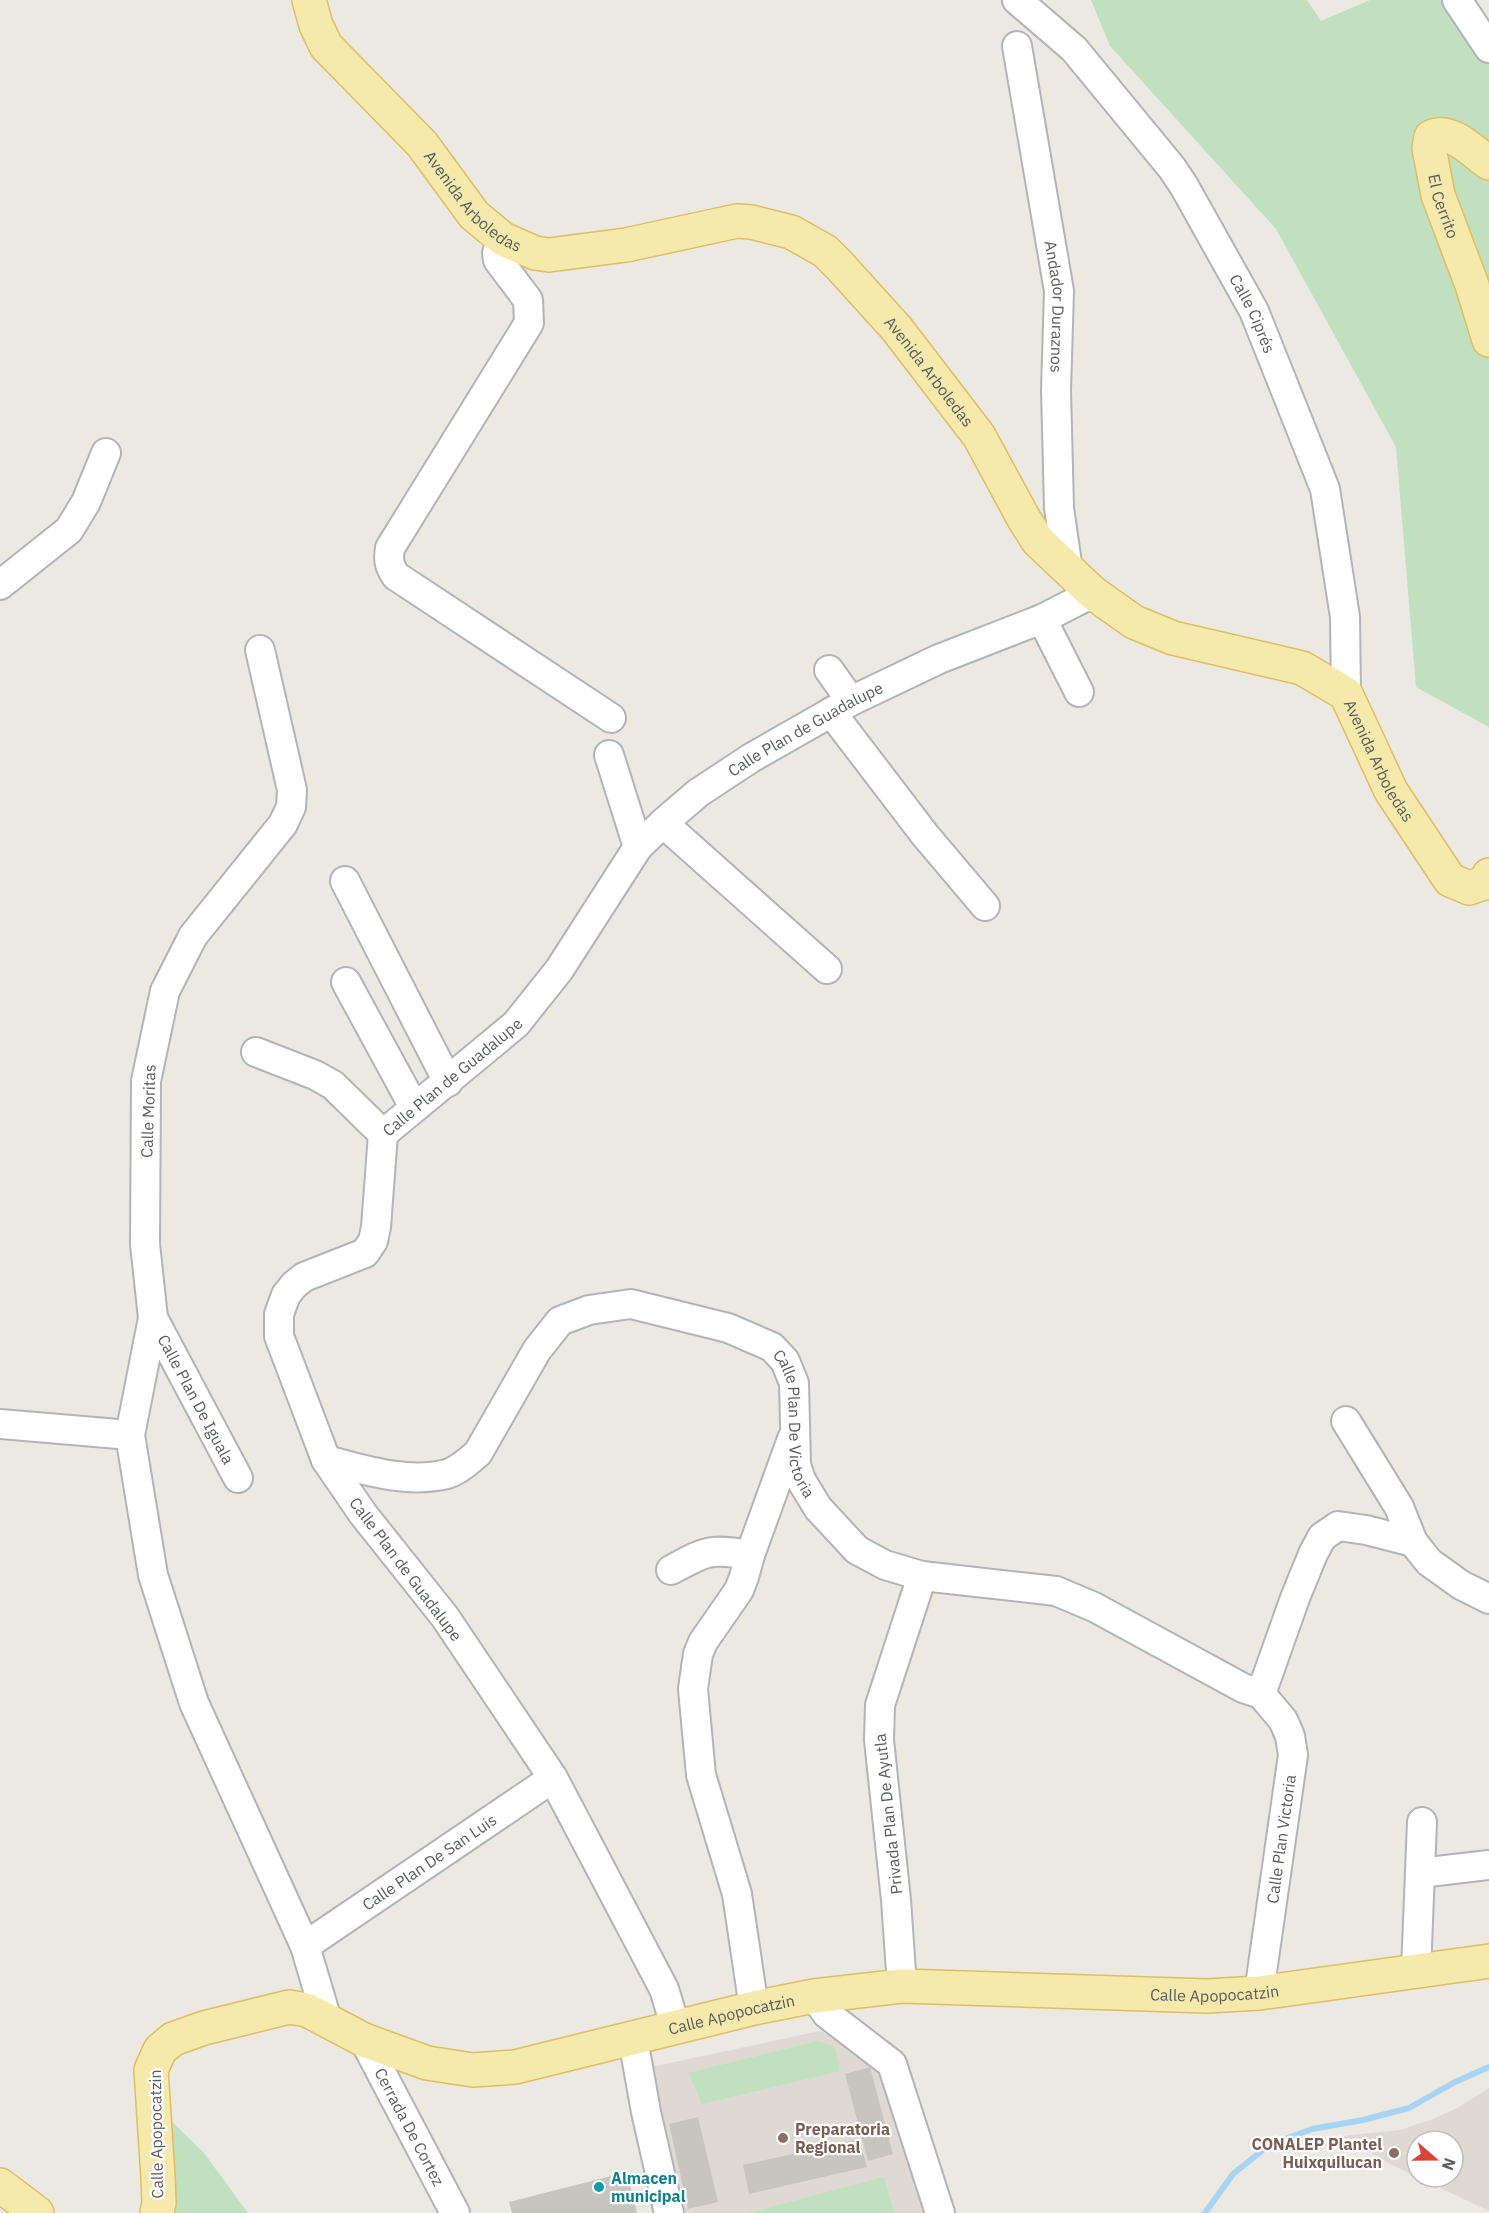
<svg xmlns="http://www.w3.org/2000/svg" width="1489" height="2213" font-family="'IBM Plex Sans',sans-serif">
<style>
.education{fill:#dedad3;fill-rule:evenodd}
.green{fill:#c0e0c0}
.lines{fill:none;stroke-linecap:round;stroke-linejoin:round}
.stream{stroke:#a7d4f5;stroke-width:6}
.building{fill:#c8c5c0}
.minor-casing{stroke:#b2b4b7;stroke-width:32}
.major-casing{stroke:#e1bc64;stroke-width:36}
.minor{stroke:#fff;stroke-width:28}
.major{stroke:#f6e9ac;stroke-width:33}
.education-dot{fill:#8d6e63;stroke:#fff;stroke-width:2}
.culture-dot{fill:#0f9aa8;stroke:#fff;stroke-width:2}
.labels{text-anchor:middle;stroke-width:4.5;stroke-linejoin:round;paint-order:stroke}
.street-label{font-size:16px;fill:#5a5d60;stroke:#fff}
.education-label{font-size:16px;font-weight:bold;fill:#785e54;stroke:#fff;text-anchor:start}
.culture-label{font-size:16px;font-weight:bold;fill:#0d838f;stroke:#fff;text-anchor:start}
</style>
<rect width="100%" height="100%" fill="#ebe9e1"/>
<!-- education -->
<g class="education">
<path d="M820,2031L859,2048L882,2067L926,2213H676L651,2067Z"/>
<path d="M1489,2088V2211L1392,2165L1342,2136L1400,2130L1433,2119L1459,2107ZM1417,2141H1453V2177H1417Z"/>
</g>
<!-- green -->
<g class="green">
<path d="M1091,0H1307L1321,21L1370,0H1450L1489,64V727L1416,687L1396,447L1276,229L1110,46Z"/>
<path d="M818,2041L835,2047L840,2071L702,2104L688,2073Z"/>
<path d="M167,2117L204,2153L248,2213H173Z"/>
<path d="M884,2177L894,2213H748Z"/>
</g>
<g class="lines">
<!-- stream -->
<path class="stream" d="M1205,2213L1233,2174L1269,2145L1312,2129L1363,2120L1409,2108L1455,2082L1489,2067"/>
</g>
<!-- building -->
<g class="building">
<path d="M870,2067L893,2154L868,2161L845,2074Z"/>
<path d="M698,2117L718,2202L688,2209L669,2124Z"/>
<path d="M859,2139L867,2167L749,2194L743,2165Z"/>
<path d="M627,2172L637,2213H512L509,2202Z"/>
</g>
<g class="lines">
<!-- minor casing -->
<g class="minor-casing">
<g id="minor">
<path id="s1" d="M1017,0L1074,49L1172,168L1184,186L1254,311L1325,489L1345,617L1346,694"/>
<path d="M1457,0L1489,48"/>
<path id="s2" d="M1017,46L1059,291L1056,390L1059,508L1068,570"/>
<path d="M503,239L497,253L498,260L528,300L529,323L390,548C388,560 389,566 396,576L611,718"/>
<path d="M0,585L69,530L86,502L106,453"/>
<path d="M1042,619L1079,692"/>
<path d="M260,650L292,790L291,807L283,824L193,936L165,991L146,1081L145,1244L153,1318L130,1435L153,1575L194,1703L305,1946L327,2020"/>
<path d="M829,670L851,701"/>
<path d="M831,712L925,835L985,906"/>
<path d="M609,755L638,847"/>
<path d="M663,823L827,969"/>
<path d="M345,881L448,1082"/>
<path d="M346,982L414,1107"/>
<path d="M256,1052L315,1075L333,1085L383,1134"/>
<path id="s3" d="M153,1318L238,1478"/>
<path d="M1346,1421L1399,1507L1413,1542L1429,1562L1461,1585L1489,1599"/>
<path d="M0,1424L130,1435"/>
<path id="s4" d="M326,1460C365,1470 407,1484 447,1474C459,1470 469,1461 478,1453L537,1350L560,1321L589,1310L631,1304L728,1328L772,1347L785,1361L794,1383L796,1465L801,1480L818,1508L857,1550L885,1565L922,1576L1056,1591L1094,1607L1243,1688L1261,1694L1283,1720L1290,1736L1293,1755L1259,1993"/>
<path d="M671,1570C706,1551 709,1548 750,1555"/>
<path d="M1261,1694L1295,1598L1313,1554L1322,1537L1338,1526L1366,1530L1413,1542"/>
<path d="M1420,1873L1489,1865"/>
<path id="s5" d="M305,1946L553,1778"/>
<path d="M1416,1971L1422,1822"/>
<path d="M902,1986L896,1900L879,1740L880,1705L922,1576"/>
<path d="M814,1996L827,2014L892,2064L940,2213"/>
<path d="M754,2008L737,1894L701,1775L693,1689L698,1654L703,1642L739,1590L744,1577L750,1555L792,1439"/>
<path id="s6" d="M676,2028L664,1989L553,1778L445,1617L363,1514L326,1460L279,1336V1314L286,1295L294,1285L304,1277L365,1253L373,1241L376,1227L383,1134L516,1024L559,970L638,847L663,823L698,793L751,758L851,701L939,659L1042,619L1093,593"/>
<path d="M633,2039L646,2112L669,2213"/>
<path id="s7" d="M364,2040L455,2213"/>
</g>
</g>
<!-- major casing -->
<g class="major-casing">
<g id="major">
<path id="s8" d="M309,0L316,25L326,46L422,144L474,215L503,239L535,253L549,255L626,245L737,221L751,222L791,232L825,251L839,265L897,329L979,436L1024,519L1038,541L1093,593L1134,622L1173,638L1302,668L1346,694L1391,791L1450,880L1469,888L1484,883L1489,875"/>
<path id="s9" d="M1489,163C1474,153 1451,127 1431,137L1429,148L1438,195L1472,285L1489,340"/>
<path d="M0,2185L37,2213"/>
<path id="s10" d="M157,2213L159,2203L158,2177L151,2070L160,2050L173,2039L204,2028L289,2007L307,2010L364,2040L427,2063L473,2070L515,2067L754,2008L814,1996L902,1986L1207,1996L1259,1993L1489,1961"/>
</g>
</g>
<!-- minor -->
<use href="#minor" class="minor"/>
<!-- major -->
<use href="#major" class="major"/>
</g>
<!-- markers -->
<g class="education-dot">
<circle cx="783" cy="2138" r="6"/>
<circle cx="1394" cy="2153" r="6"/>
</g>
<circle class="culture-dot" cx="599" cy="2187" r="6"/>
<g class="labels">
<!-- street labels -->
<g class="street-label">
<text dy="6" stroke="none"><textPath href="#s8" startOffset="264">Avenida Arboledas</textPath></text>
<text dy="6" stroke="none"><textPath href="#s9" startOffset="138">El Cerrito</textPath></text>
<text dy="6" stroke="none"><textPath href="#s2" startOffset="264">Andador Duraznos</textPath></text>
<text dy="6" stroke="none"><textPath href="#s1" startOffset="396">Calle Ciprés</textPath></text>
<text dy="6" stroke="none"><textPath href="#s8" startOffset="806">Avenida Arboledas</textPath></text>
<text dy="6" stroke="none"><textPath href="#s6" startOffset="1652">Calle Plan de Guadalupe</textPath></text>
<text dy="6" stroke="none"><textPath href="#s8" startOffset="1434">Avenida Arboledas</textPath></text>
<text dy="6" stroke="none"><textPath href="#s6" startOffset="1148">Calle Plan de Guadalupe</textPath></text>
<text transform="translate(148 1111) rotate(-88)" y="6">Calle Moritas</text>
<text dy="6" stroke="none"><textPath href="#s3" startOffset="92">Calle Plan De Iguala</textPath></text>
<text dy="6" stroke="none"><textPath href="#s4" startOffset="621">Calle Plan De Victoria</textPath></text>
<text transform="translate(406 1569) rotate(53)" y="6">Calle Plan de Guadalupe</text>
<text transform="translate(888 1814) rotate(-96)" y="6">Privada Plan De Ayutla</text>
<text transform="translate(1281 1839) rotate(-82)" y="6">Calle Plan Victoria</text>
<text dy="6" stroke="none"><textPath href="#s5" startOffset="150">Calle Plan De San Luis</textPath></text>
<text dy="6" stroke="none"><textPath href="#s10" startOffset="1250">Calle Apopocatzin</textPath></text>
<text dy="6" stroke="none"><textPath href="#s10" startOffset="764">Calle Apopocatzin</textPath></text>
<text dy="6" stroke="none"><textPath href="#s7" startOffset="98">Cerrada De Cortez</textPath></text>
<text transform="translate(156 2134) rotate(-91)" y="6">Calle Apopocatzin</text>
</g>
<!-- education labels -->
<g class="education-label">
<text x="795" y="2135">Preparatoria<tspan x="795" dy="18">Regional</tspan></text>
<text x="1382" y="2150" text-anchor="end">CONALEP Plantel<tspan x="1382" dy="18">Huixquilucan</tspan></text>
</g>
<!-- culture labels -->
<g class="culture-label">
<text x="611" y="2184">Almacen<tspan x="611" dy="18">municipal</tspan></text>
</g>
</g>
<!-- north arrow -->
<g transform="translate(1435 2159) rotate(110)"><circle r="28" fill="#ffffff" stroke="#bdbebf" stroke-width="1.5"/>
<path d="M0-4.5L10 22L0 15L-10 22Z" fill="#d6463d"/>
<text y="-9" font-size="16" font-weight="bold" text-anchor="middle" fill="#5a5d60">N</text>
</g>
</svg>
